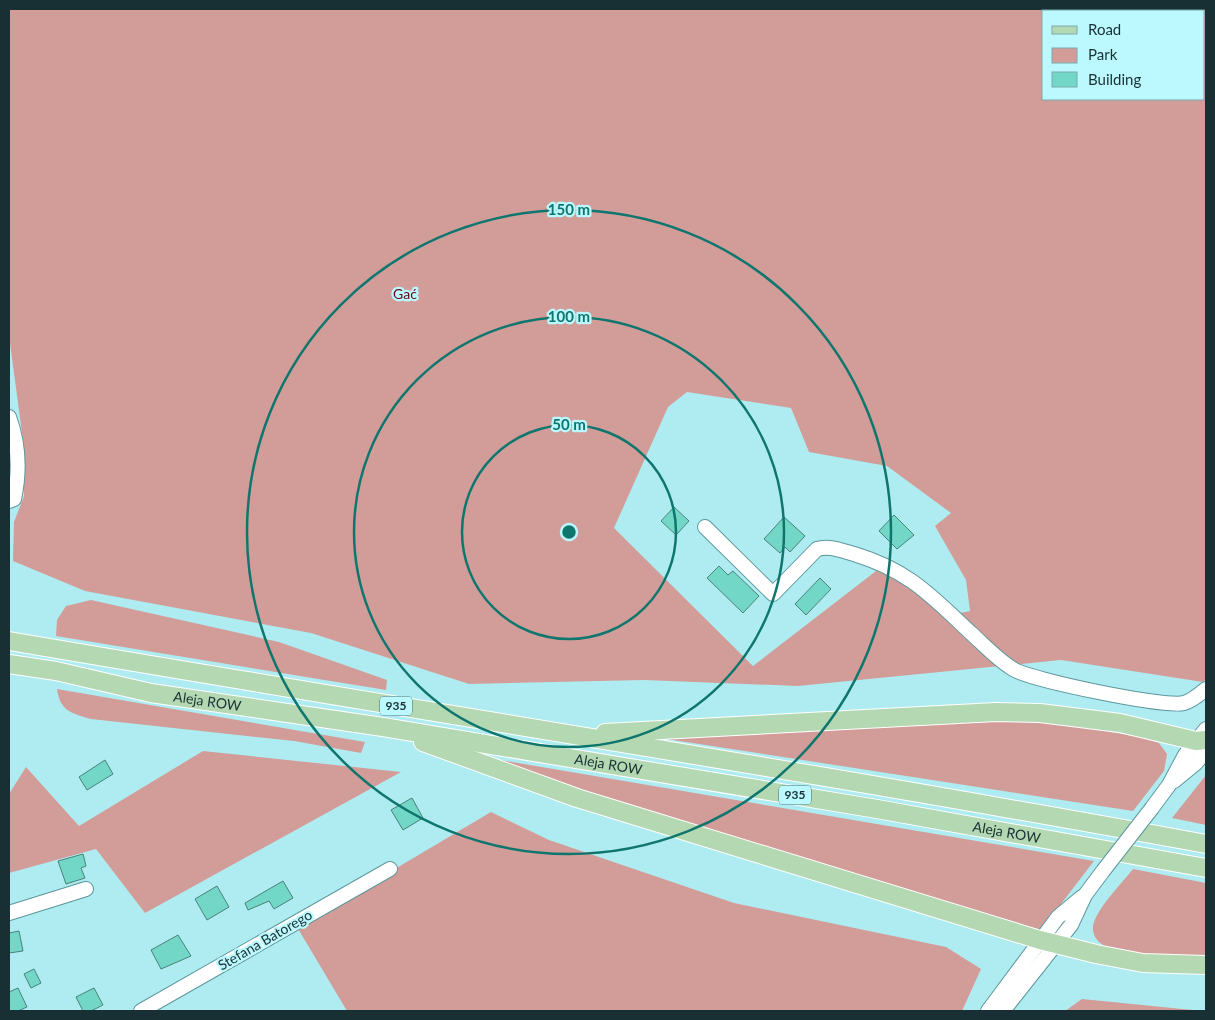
<svg xmlns="http://www.w3.org/2000/svg" width="1215" height="1020" font-family="Lato,sans-serif">
<style>
.green{fill:#d29d99;fill-rule:evenodd}
.building{fill:#73d7c8;stroke:#498279}
.lines{fill:none;stroke-linecap:round;stroke-linejoin:round}
.minor-casing{stroke:#5c979c;stroke-width:16}
.major-casing{stroke:#fff;stroke-width:20}
.minor{stroke:#fff;stroke-width:14}
.major{stroke:#b4d8b2;stroke-width:18}
.minor-bridge-casing{stroke:#5c979c;stroke-width:16;stroke-linecap:butt}
.minor-bridge{stroke:#fff;stroke-width:14}
.ring{fill:none;stroke:#0f766e;stroke-width:2.5}
.labels{text-anchor:middle;stroke-width:4.5;stroke-linejoin:round;paint-order:stroke}
.shield{fill:#bcf9ff;stroke:#496c70;stroke-width:1}
.shield-label{font-size:12px;font-weight:bold;fill:#183033}
.park-label{font-size:14px;fill:#660411;stroke:#bcf9ff}
.street-label{font-size:14px;fill:#183033;stroke:#bcf9ff}
.centre{fill:#0f766e;stroke:#bcf9ff;stroke-width:2.5}
.ring-label{font-size:15px;text-anchor:middle;font-weight:bold;fill:#0f766e;stroke:#bcf9ff;stroke-width:4.5;stroke-linejoin:round;paint-order:stroke}
</style>
<rect width="100%" height="100%" fill="#afecf1"/>
<!-- green -->
<g class="green">
<path d="M9,9H1206V679L1203,682L1061,660L798,686L644,680L469,684L311,633L85,591L13,561L14,522L24,496L23,440L9,336ZM1044,11H1204V99H1044ZM687,392L791,408L809,452L887,466L951,513L935,526L966,580L970,611L960,613L889,561L753,666L614,528L668,407Z"/>
<path d="M91,600L279,642L387,680L386,690L56,636L57,620L66,606Z"/>
<path d="M57,689L365,742L361,753L294,741L91,719C71,713 60,711 57,689Z"/>
<path d="M967,721L1050,722L1141,737L1159,743L1167,754L1164,771L1133,811L660,738Z"/>
<path d="M203,751L401,772L145,913L96,849L9,873V794L26,767L79,826Z"/>
<path d="M471,755L1094,861L1041,930L690,825Z"/>
<path d="M1206,775V825L1172,818L1176,813Z"/>
<path d="M491,812L549,840L734,903L946,947L981,969L962,1011H347L297,927Z"/>
<path d="M1133,869L1206,883V957C1188,957 1117,954 1103,945C1096,941 1092,933 1093,926C1096,909 1122,883 1133,869Z"/>
<path d="M1082,999L1203,1011H1065Z"/>
</g>
<!-- building -->
<g class="building">
<path d="M674,507L689,521L676,535L661,521Z"/>
<path d="M894,515L914,535L897,549L879,531Z"/>
<path d="M784,517L805,536L790,552L785,547L780,553L764,539Z"/>
<path d="M719,566L728,575L733,571L759,596L743,613L707,578Z"/>
<path d="M820,578L831,589L806,615L795,604Z"/>
<path d="M105,760L113,774L87,790L79,777Z"/>
<path d="M412,798L423,818L403,830L391,810Z"/>
<path d="M83,854L86,866L81,868L85,878L66,884L58,861Z"/>
<path d="M283,881L293,898L274,909L269,901L248,910L245,903Z"/>
<path d="M217,886L229,907L207,920L195,899Z"/>
<path d="M19,931L23,951L9,953V933Z"/>
<path d="M178,935L191,956L161,969L151,950Z"/>
<path d="M34,969L41,983L31,988L24,974Z"/>
<path d="M18,988L27,1007L18,1011H9V992Z"/>
<path d="M94,988L103,1005L91,1011H83L76,997Z"/>
</g>
<g class="lines">
<!-- minor casing -->
<g class="minor-casing">
<g id="minor">
<path d="M9,417C19,444 20,471 14,499L9,501"/>
<path d="M705,527L773,594L817,549C830,545 842,551 854,554C910,571 931,596 972,634C985,646 998,660 1013,669C1031,680 1165,708 1184,703C1192,701 1200,694 1206,689"/>
<path d="M1174,781L1196,763L1206,751"/>
<path d="M1152,808L1169,785L1185,755L1206,729"/>
<path d="M9,913L86,889"/>
<path d="M141,1011L390,869"/>
<path d="M988,1011L1058,917L1082,897"/>
<path d="M1003,1011L1071,925L1085,895L1103,871"/>
</g>
</g>
<!-- major casing -->
<g class="major-casing">
<g id="major">
<path d="M9,641C408,709 808,771 1206,844"/>
<path id="s1" d="M9,664L56,671L151,693L383,727L877,809L1206,868"/>
<path d="M605,733L996,712L1040,713L1120,723L1196,741L1206,740"/>
<path d="M423,742L577,798L1040,940L1096,954L1143,963L1206,965"/>
</g>
</g>
<!-- minor -->
<use href="#minor" class="minor"/>
<!-- major -->
<use href="#major" class="major"/>
<!-- minor-bridge casing -->
<g class="minor-bridge-casing">
<path id="minor-bridge" d="M1103,871L1152,808"/>
</g>
<!-- minor-bridge -->
<use href="#minor-bridge" class="minor-bridge"/>
</g>
<!-- distance rings -->
<g class="ring">
<circle cx="569" cy="532" r="107"/>
<circle cx="569" cy="532" r="215"/>
<circle cx="569" cy="532" r="322"/>
</g>
<g class="labels">
<!-- shield labels -->
<g class="shield">
<rect x="380" y="696.5" width="32" height="19" rx="4"/>
<rect x="779" y="785.5" width="32" height="19" rx="4"/>
</g>
<g class="shield-label">
<text x="396" y="710">935</text>
<text x="795" y="799">935</text>
</g>
<!-- park labels -->
<g class="park-label">
<text x="405" y="299">Gać</text>
</g>
<!-- street labels -->
<g class="street-label">
<text dy="5" stroke="none"><textPath href="#s1" startOffset="202">Aleja ROW</textPath></text>
<text dy="5" stroke="none"><textPath href="#s1" startOffset="608">Aleja ROW</textPath></text>
<text dy="5" stroke="none"><textPath href="#s1" startOffset="1012">Aleja ROW</textPath></text>
<text transform="translate(265 940) rotate(-30)" y="5">Stefana Batorego</text>
</g>
</g>
<circle cx="569" cy="532" r="8" class="centre"/>
<g class="ring-label">
<text x="569" y="215">150 m</text>
<text x="569" y="322">100 m</text>
<text x="569" y="430">50 m</text>
</g>
<!-- border -->
<rect width="1215" height="1020" fill="none" stroke="#183033" stroke-width="20"/>
<!-- legend -->
<rect x="1042" y="10" width="162" height="90" fill="#bcf9ff" stroke="#7aa9ad"/>
<rect x="1052" y="26" width="25" height="8" fill="#b4d8b2" stroke="#7aa9ad"/>
<text x="1088" y="35" font-size="15" fill="#183033">Road</text>
<rect x="1052" y="48" width="25" height="15" fill="#d29d99" stroke="#7aa9ad"/>
<text x="1088" y="60" font-size="15" fill="#183033">Park</text>
<rect x="1052" y="72" width="25" height="15" fill="#73d7c8" stroke="#7aa9ad"/>
<text x="1088" y="85" font-size="15" fill="#183033">Building</text>
</svg>
